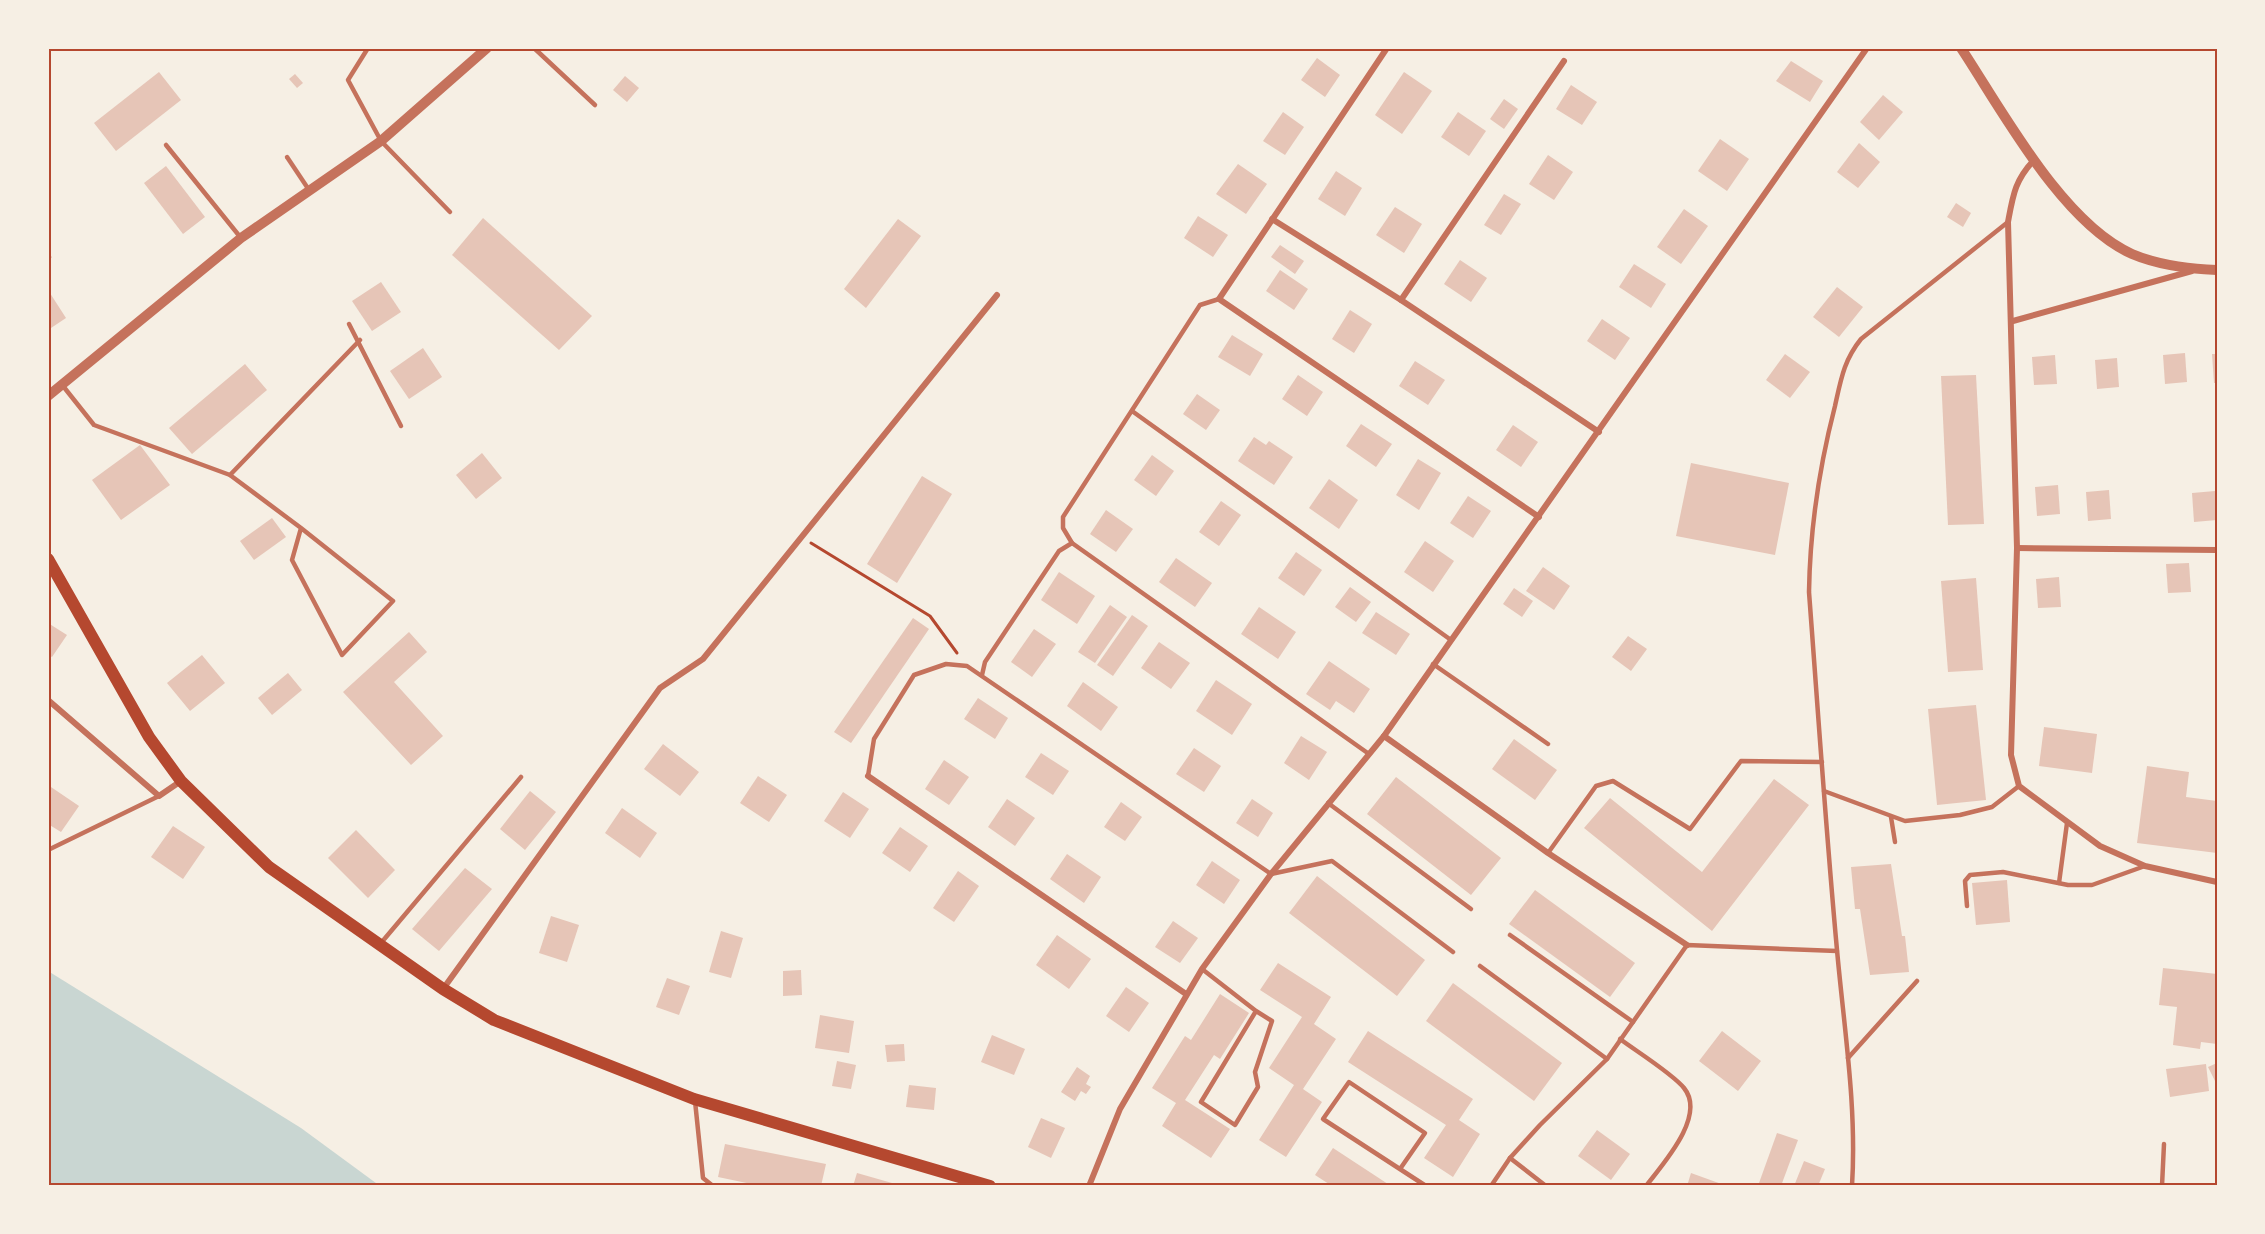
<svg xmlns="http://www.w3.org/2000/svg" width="2265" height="1234" font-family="'Open Sans',sans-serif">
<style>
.water{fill:#c9d6d2}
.building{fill:#e6c5b7}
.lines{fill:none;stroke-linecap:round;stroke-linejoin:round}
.path{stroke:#b5482f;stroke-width:3}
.service{stroke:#c5725c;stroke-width:4.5}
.minor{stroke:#c5725c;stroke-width:6}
.tertiary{stroke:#c5725c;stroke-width:10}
.secondary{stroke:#b5482f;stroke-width:12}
.neatline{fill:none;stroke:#b5482f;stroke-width:2}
</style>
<rect width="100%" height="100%" fill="#f6efe4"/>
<!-- water -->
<path class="water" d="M48,971L301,1128L380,1186H48Z"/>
<!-- building -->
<g class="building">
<path d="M1317,58L1340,75L1325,97L1301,80Z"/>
<path d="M1791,61L1823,81L1810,102L1776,81Z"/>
<path d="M159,72L181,100L116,151L94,123Z"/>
<path d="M1404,72L1432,91L1402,134L1375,115Z"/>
<path d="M295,74L303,83L297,88L289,79Z"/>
<path d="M625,76L639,88L627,102L613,90Z"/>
<path d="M1571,85L1597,102L1582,125L1556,109Z"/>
<path d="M1883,95L1903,112L1879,140L1860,122Z"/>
<path d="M1504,99L1518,109L1504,129L1490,119Z"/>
<path d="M1283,112L1304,127L1285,155L1263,141Z"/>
<path d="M1458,112L1486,131L1469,156L1441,137Z"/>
<path d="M1720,139L1749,159L1727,191L1698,171Z"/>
<path d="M1859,143L1880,162L1858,188L1837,172Z"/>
<path d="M1548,155L1573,172L1554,200L1529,184Z"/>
<path d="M1238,164L1267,184L1246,214L1216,194Z"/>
<path d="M166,166L205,217L183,234L144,183Z"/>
<path d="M1336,171L1362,188L1345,216L1318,199Z"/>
<path d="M1504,194L1521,204L1501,235L1484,225Z"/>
<path d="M1956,203L1971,213L1963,227L1947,217Z"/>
<path d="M1395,207L1422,224L1404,253L1376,235Z"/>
<path d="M1684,209L1708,226L1681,264L1657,247Z"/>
<path d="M1198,216L1228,235L1213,257L1184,238Z"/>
<path d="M483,218L592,316L559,350L452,255Z"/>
<path d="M898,219L921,236L866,308L844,289Z"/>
<path d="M1280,245L1304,261L1295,274L1271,257Z"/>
<path d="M1460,260L1487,278L1471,302L1444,284Z"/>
<path d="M1634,264L1666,284L1651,308L1619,287Z"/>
<path d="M1280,270L1308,289L1294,310L1266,291Z"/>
<path d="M381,282L401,312L372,331L352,301Z"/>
<path d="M1837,287L1863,307L1839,337L1813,317Z"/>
<path d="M48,290L66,318L48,330Z"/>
<path d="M1350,310L1372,324L1354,353L1332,339Z"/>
<path d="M1602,319L1630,338L1615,360L1587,341Z"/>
<path d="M1232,335L1263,354L1250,376L1218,357Z"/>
<path d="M423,348L442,377L409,399L390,371Z"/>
<path d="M2185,353L2187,382L2165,384L2163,355Z"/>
<path d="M1785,354L1810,372L1790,398L1766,380Z"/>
<path d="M2212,354H2217V383H2214Z"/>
<path d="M2055,355L2057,384L2034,385L2032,357Z"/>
<path d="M2117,358L2119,387L2097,389L2095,360Z"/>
<path d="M1415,361L1445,380L1428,405L1399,386Z"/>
<path d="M245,364L267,390L192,454L169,428Z"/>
<path d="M1298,375L1323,392L1307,416L1282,399Z"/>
<path d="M1976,375L1984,524L1948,525L1941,376Z"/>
<path d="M1197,394L1220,410L1206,430L1183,414Z"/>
<path d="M1361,424L1392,444L1376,467L1346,446Z"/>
<path d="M1513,425L1538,442L1521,467L1496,450Z"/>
<path d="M1254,437L1266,445L1269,441L1293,457L1274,485L1238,461Z"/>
<path d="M140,445L170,485L121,520L92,480Z"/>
<path d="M482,453L502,478L476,499L456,475Z"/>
<path d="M1152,455L1174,471L1156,496L1134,480Z"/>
<path d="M1418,459L1441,473L1419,510L1396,495Z"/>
<path d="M1691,463L1789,483L1775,555L1676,536Z"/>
<path d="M922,476L952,494L897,583L867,564Z"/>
<path d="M1329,479L1358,500L1339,529L1309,508Z"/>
<path d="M2058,485L2060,514L2037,516L2035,487Z"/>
<path d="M2109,490L2111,519L2088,521L2086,492Z"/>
<path d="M2215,491L2217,520L2194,522L2192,493Z"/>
<path d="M1468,496L1491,511L1473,538L1450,523Z"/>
<path d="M1221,501L1241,515L1219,546L1199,532Z"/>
<path d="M1106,510L1133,529L1116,552L1090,534Z"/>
<path d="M272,518L286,537L254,560L240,541Z"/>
<path d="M1425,541L1454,561L1433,592L1404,572Z"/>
<path d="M1296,552L1322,570L1304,596L1278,578Z"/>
<path d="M1176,558L1212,583L1195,607L1159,582Z"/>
<path d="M2189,563L2191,592L2168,593L2166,564Z"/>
<path d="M1543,567L1570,586L1554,610L1526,591Z"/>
<path d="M1059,572L1095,596L1077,624L1041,600Z"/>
<path d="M2059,577L2061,607L2038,608L2036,579Z"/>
<path d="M1976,578L1983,670L1948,672L1941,581Z"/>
<path d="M1350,587L1371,602L1356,622L1335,607Z"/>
<path d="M1514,588L1533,601L1522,617L1503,604Z"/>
<path d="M1110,605L1127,617L1095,663L1078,652Z"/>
<path d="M1259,607L1296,632L1278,659L1241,634Z"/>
<path d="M1376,612L1410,634L1396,655L1362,633Z"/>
<path d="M1132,615L1148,626L1113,676L1097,665Z"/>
<path d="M913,618L929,629L851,743L834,732Z"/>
<path d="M48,623L67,635L52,657L48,655Z"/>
<path d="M1034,629L1056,644L1032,677L1011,662Z"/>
<path d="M409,632L427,652L394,682L443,736L411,765L343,692Z"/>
<path d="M1628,636L1647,649L1631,671L1612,657Z"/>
<path d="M1159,642L1190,663L1171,689L1141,668Z"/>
<path d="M202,655L225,683L190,711L167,683Z"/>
<path d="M1329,661L1370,689L1354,713L1336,701L1330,710L1306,694Z"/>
<path d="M288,673L302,690L272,715L258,698Z"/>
<path d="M1216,680L1252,704L1232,735L1196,711Z"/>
<path d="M1083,682L1118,707L1101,731L1067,706Z"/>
<path d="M978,698L1008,718L995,739L964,719Z"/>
<path d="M1976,705L1986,800L1937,805L1928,709Z"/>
<path d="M2044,727L2097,734L2092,773L2039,766Z"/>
<path d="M1301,736L1327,752L1309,780L1284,763Z"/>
<path d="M1514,739L1557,770L1535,800L1492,769Z"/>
<path d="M663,744L699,772L680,796L644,769Z"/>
<path d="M1194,748L1221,766L1204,792L1176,774Z"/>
<path d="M1041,753L1069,771L1053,795L1025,777Z"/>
<path d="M944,760L969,777L949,805L925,789Z"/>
<path d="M2147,766L2189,772L2186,797L2217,801V853L2137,843Z"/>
<path d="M758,776L787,795L769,822L740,803Z"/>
<path d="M1396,777L1501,858L1471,895L1367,814Z"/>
<path d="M1774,779L1809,805L1712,931L1584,828L1610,798L1702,872Z"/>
<path d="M48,785L79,806L61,832L48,824Z"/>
<path d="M530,791L556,812L525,850L500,829Z"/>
<path d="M843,792L869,809L850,838L824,821Z"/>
<path d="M1007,799L1035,818L1015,846L988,827Z"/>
<path d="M1252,799L1273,813L1258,837L1236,823Z"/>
<path d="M1121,802L1142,817L1125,841L1104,827Z"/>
<path d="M622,808L657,833L640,858L605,833Z"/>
<path d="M173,826L205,847L183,879L151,857Z"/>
<path d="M900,827L928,846L910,872L882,853Z"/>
<path d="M356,830L395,870L368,898L328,858Z"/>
<path d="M1067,854L1101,877L1084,903L1050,879Z"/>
<path d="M1212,861L1240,880L1224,904L1196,885Z"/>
<path d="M1891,864L1902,936H1905L1909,972L1870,975L1860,909H1855L1851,867Z"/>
<path d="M465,868L492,889L439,951L412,929Z"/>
<path d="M958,871L979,886L954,922L933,908Z"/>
<path d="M1317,876L1425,960L1397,996L1289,913Z"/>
<path d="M2007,880L2010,922L1976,925L1972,883Z"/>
<path d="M1535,890L1635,963L1610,997L1509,924Z"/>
<path d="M551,916L579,925L567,962L539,953Z"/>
<path d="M1173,921L1198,938L1180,963L1155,947Z"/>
<path d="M721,931L743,938L731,978L709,972Z"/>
<path d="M1057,935L1091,959L1069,989L1036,965Z"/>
<path d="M1278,963L1331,997L1314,1024L1336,1039L1303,1089L1322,1102L1286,1157L1259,1140L1294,1085L1269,1068L1302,1017L1260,990Z"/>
<path d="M2163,968L2217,974V1044L2201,1042L2200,1049L2173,1045L2177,1007L2159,1005Z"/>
<path d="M801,970L802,995L783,996V971Z"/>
<path d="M667,978L690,986L679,1015L656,1007Z"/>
<path d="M1453,983L1562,1063L1534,1101L1426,1021Z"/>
<path d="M1126,987L1149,1003L1129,1032L1106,1016Z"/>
<path d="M1220,994L1249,1013L1220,1059L1214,1055L1185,1100L1230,1129L1211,1158L1162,1126L1176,1103L1152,1088L1185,1036L1191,1040Z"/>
<path d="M820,1015L854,1021L849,1053L815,1048Z"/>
<path d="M1368,1031L1473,1099L1459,1120L1480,1134L1453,1177L1424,1158L1446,1125L1348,1062Z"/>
<path d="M1722,1031L1761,1061L1738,1091L1699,1061Z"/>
<path d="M992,1035L1025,1049L1014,1075L981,1062Z"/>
<path d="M904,1044L905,1061L887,1062L885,1045Z"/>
<path d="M837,1061L856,1065L851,1089L832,1086Z"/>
<path d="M2217,1063V1085L2208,1067Z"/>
<path d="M2206,1064L2209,1091L2170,1097L2166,1069Z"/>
<path d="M1077,1067L1090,1076L1086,1084L1091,1087L1086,1094L1081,1091L1075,1101L1061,1092Z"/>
<path d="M909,1085L936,1088L934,1110L906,1107Z"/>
<path d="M1041,1118L1065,1128L1051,1158L1028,1147Z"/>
<path d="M1597,1130L1630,1154L1611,1180L1578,1156Z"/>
<path d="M1777,1133L1798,1140L1781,1186H1767L1759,1183Z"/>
<path d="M725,1144L826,1164L821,1186H761L718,1177Z"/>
<path d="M1333,1148L1391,1186H1332L1315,1175Z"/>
<path d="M1804,1161L1825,1169L1818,1186H1794Z"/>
<path d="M857,1173L899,1185V1186H853Z"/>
<path d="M1691,1173L1727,1186H1687Z"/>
</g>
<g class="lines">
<!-- path -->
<path class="path" d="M811,543L930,616L957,653"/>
<!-- service -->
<g class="service">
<path d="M368,48L348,80L381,141L450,212"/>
<path d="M534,48L595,105"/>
<path d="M166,145L241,238"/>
<path d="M287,157L309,190"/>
<path d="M48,255L49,257"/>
<path d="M1219,299L1200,305L1063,517V528L1072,543L1369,754"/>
<path d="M349,324L401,426"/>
<path d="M63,386L94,425L230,475L301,528L292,560L342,655L393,601L301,528"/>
<path d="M1132,411L1451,640"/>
<path d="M230,475L360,340"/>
<path d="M1433,664L1548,744"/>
<path d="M982,675L985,662L1059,551L1072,543"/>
<path d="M868,776L874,739L914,675L946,664L967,666L1271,874L1332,861L1453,952"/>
<path d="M1824,791L1905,821L1960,815L1992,807L2019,786"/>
<path d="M1328,803L1471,909"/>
<path d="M1891,817L1895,842"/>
<path d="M48,850L159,796"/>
<path d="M1548,853L1596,786L1613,781L1690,829L1741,761L1822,762"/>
<path d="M2059,883L2067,823"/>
<path d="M1967,906L1965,881L1970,875L2003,872L2068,885H2092L2145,866"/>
<path d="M1510,935L1633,1022"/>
<path d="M381,943L521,777"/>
<path d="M1480,966L1607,1059"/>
<path d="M1202,969L1256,1011L1201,1102L1235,1125L1258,1087L1255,1072L1272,1021L1256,1011"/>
<path d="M1620,1039C1636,1051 1673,1074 1684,1088C1707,1116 1662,1165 1646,1186"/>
<path d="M1848,1058L1917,981"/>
<path d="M695,1101L703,1178L713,1186"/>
<path d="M1510,1158L1546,1186"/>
<path d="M1400,1169L1425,1133L1349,1082L1323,1119L1426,1186"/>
<path d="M1491,1186L1510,1158L1540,1125L1607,1059L1687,945L1837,951"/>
<path d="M1852,1186C1857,1107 1844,1028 1837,950C1826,831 1818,711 1809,592C1810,528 1819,468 1835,406C1841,379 1844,360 1861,339L2008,222"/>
<path d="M2162,1186L2164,1144"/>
</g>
<!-- minor -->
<g class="minor">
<path d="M1387,48L1219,299L1539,517"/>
<path d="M2034,160C2015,180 2013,195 2008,222L2017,548L2011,755L2019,786L2100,846L2145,866L2217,882"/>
<path d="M1272,219L1401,300L1599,432"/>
<path d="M1401,300L1564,61"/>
<path d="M2013,321L2192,271"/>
<path d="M2017,548L2217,550"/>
<path d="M48,700L159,796L181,781"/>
<path d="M1384,736L1548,853L1687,945"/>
<path d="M868,776L1186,994"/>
<path d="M443,989L660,688L703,659L997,295"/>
<path d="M1089,1186L1120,1109L1202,969L1271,874L1384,736L1867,48"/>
</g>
<!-- tertiary -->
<g class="tertiary">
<path d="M1961,48C2002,110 2062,223 2132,254C2158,265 2188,269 2217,270"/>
<path d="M48,396L241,238L381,141L487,48"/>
</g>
<!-- secondary -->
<path class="secondary" d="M48,559L149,737L181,781L269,867L443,989L494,1020L694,1099L990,1186"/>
</g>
<!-- border -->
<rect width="2265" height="1234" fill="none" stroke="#f6efe4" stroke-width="99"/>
<rect x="50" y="50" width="2166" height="1134" class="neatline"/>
</svg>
